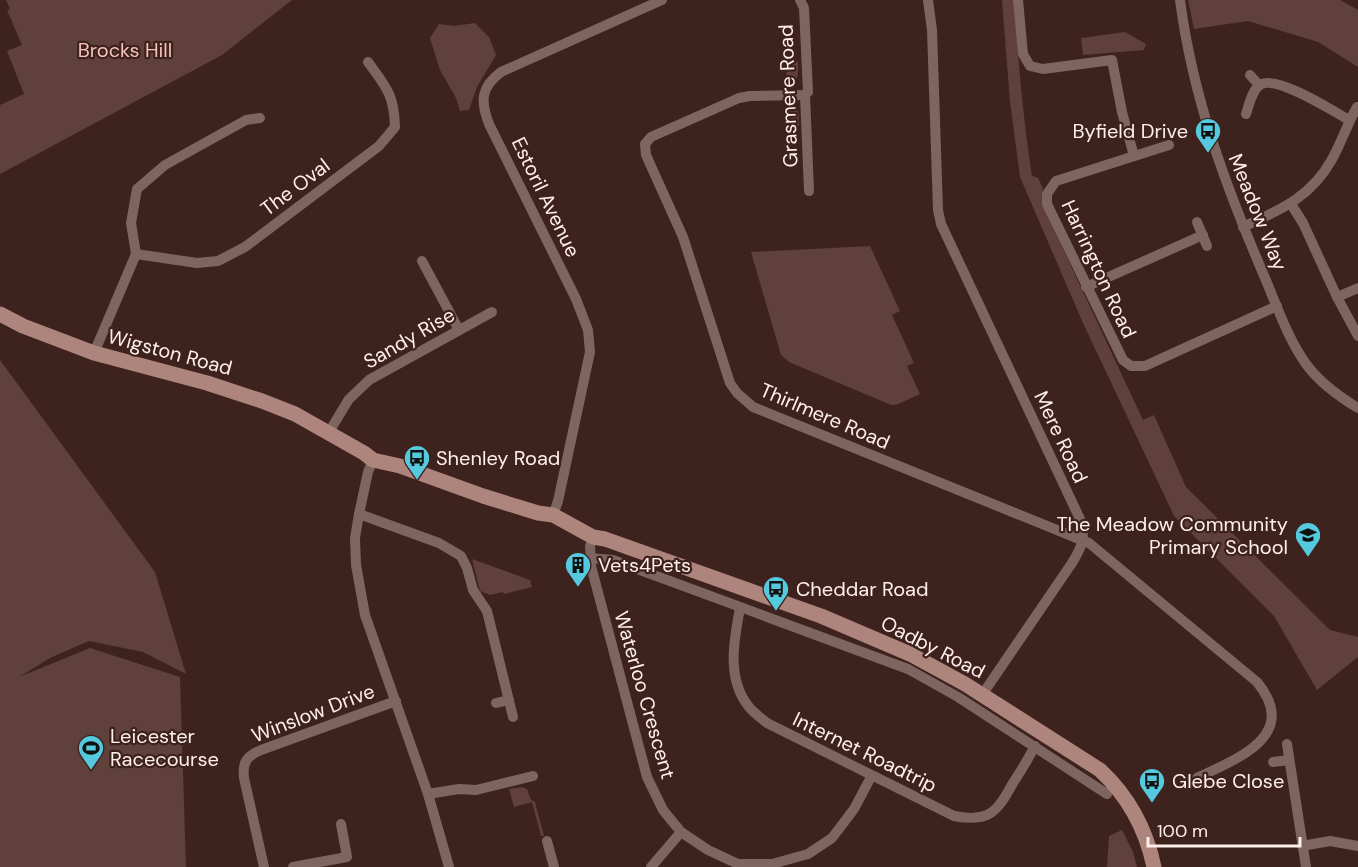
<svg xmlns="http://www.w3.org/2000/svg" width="1358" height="867" font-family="'DM Sans',sans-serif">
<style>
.green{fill:#5f403a}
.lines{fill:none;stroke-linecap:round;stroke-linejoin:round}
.street{stroke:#7e6560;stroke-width:10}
.secondary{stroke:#ad857d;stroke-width:15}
.labels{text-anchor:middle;stroke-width:4.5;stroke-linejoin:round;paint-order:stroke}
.park-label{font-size:20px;fill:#f7c2b8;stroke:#3e221d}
.street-label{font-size:20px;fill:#ffefec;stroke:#3e221d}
.poi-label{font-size:20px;fill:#ffefec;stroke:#3e221d;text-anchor:start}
</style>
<rect width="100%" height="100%" fill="#3e221d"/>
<!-- green -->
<g class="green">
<path d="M6,0H292L222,55L0,174V105L24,94L7,51L22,45L7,10L10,9Z"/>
<path d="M1002,0H1014C1018,59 1023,117 1032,176L1038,178L1043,188L1042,204L1143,420L1154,415L1186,487L1330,630L1358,637V657L1317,690L1274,616L1174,516L1083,323L1020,177L1010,102Z"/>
<path d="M1188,0H1340L1358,10V67L1318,42L1248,21L1194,29Z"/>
<path d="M475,23L489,37L496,55L477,87L469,110L460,111L456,98L440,70L430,38L439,24L454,26Z"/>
<path d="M1125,32L1146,44L1144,50L1083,55L1081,38Z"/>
<path d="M786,62H798C798,71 800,83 787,85Z"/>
<path d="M787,104C800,104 799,117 799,126L788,127Z"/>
<path d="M870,246L900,311L892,315L914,363L907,366L920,394L896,405H891L789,362L781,355L751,252Z"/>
<path d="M0,360L155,572L186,674L143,652L89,641L50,658L19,677L90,648L180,677L186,867H0Z"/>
<path d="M472,559L530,580L532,587L504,594L503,592L490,595L480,591Z"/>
<path d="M522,787L527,789L531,800L535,802L544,836H541L532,802L514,807L509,789Z"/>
<path d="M1122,830L1133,852L1137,867H1107L1109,836Z"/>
</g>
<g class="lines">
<!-- street -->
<g class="street">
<path d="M800,0L804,8L808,92L805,95L809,191"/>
<path d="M928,0L932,30L938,210L941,224L1080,519C1086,537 1082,547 1072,563L982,695"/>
<path d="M1018,0L1023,54L1030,66L1043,69L1112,60L1122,112L1134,156"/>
<path d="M1180,0C1193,99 1226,187 1265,278C1277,306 1288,339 1306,364C1320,383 1338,396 1358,408"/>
<path d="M1250,75L1259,85"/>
<path d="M805,95L750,96L739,98L651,137L645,144L646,155L683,237L730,383L737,393L753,407L1089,543L1257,682C1301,736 1236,759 1197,778"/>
<path d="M1246,114C1249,105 1252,90 1260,85C1276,74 1333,111 1349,120"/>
<path d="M1169,145L1056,181L1047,194V204L1123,360L1131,366H1145L1277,306"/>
<path d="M1291,204L1303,223L1337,297L1358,336"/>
<path d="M1197,222L1207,246"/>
<path d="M1243,227C1279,210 1310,198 1331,161C1341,144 1347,124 1357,107"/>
<path d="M136,254L197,263L218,261L245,247L379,146L395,127C394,94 386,87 368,62"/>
<path d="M422,261L459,330"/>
<path d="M1086,287L1203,235"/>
<path d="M1337,297L1358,288"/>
<path d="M94,353L136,254L131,223L137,189L165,165L246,120L260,118"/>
<path d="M329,432L349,399L369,380L492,312"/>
<path d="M373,460L368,472L359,514L355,538L356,565L365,615L428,794L449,867"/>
<path d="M359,514L439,543L461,556L467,568L473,590L487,611L513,717"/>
<path d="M553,515L558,501L590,352L588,330L576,299L489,124C480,101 481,87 501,72L662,0"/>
<path d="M593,537L590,546L591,566L647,777L663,810L681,832L708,850L738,864H772L808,854L832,838L854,809L871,777"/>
<path d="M590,558L613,560L908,669L958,697L1107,794"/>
<path d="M740,608C734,640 726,679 749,707C754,713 761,718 767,723L954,816C989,823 997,812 1013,783C1021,771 1028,759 1035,746"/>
<path d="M496,703L509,700"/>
<path d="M1287,744L1306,867"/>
<path d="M1273,762L1289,760"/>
<path d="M428,794L459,789L476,790L533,776"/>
<path d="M547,841L554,867"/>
<path d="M1302,846L1330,841L1358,846"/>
<path d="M264,867L244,778C242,762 247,756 261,750L396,701"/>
<path d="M293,867L347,857L341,824"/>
<path d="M651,867L681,832"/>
</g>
<!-- secondary -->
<path class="secondary" d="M0,314L23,326L94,353L207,383L262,401L295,414L364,453L373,460L400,466L483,496L538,513L553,515L593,537L605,539L821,616L910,654L965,684L1100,770C1128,796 1146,829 1154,867"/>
</g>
<!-- icons -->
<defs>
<g id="bus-pin" transform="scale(1.35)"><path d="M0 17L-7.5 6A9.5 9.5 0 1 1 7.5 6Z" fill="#55cadf" stroke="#3e221d"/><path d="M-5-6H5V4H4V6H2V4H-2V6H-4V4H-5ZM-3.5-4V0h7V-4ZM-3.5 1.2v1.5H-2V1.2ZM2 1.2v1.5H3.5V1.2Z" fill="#111"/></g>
<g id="school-pin" transform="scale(1.35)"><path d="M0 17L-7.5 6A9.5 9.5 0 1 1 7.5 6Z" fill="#55cadf" stroke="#3e221d"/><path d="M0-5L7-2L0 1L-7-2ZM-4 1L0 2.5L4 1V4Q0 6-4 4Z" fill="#111"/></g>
<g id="building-pin" transform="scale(1.35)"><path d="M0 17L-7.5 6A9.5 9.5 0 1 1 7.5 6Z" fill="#55cadf" stroke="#3e221d"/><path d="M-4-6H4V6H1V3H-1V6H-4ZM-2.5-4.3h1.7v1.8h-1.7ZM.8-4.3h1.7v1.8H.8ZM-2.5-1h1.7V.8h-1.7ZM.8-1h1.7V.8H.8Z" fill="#111"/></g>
<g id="stadium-pin" transform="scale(1.35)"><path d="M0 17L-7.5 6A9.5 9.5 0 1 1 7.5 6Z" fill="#55cadf" stroke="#3e221d"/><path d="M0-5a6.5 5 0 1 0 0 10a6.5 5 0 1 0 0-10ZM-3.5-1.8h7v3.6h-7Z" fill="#111"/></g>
</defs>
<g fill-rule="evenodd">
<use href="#bus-pin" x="1208" y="131"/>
<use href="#bus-pin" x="417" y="458"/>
<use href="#school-pin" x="1308" y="535"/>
<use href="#building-pin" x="578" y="565"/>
<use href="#bus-pin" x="776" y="589"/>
<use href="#stadium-pin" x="91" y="748"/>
<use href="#bus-pin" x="1152" y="781"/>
</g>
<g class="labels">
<!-- park labels -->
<g class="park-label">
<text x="125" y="57">Brocks Hill</text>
</g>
<!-- street labels -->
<g class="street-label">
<text transform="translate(788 96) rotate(-92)" y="7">Grasmere Road</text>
<text transform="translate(295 187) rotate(-37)" y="7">The Oval</text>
<text transform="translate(546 197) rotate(64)" y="7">Estoril Avenue</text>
<text transform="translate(1258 212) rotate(68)" y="7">Meadow Way</text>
<text transform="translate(1099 269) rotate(65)" y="7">Harrington Road</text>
<text transform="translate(409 338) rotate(-30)" y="7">Sandy Rise</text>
<text transform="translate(170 352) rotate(15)" y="7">Wigston Road</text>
<text transform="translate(825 416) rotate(23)" y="7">Thirlmere Road</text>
<text transform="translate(1061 437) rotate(65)" y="7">Mere Road</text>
<text transform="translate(933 647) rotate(27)" y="7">Oadby Road</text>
<text transform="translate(645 695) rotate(74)" y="7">Waterloo Crescent</text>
<text transform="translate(313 713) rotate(-21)" y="7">Winslow Drive</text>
<text transform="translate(865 752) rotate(26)" y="7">Internet Roadtrip</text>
</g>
<!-- poi labels -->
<g class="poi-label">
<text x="1188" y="138" text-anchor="end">Byfield Drive</text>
<text x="436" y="465">Shenley Road</text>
<text x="1288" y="531" text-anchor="end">The Meadow Community<tspan x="1288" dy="23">Primary School</tspan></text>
<text x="598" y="572">Vets4Pets</text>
<text x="796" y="596">Cheddar Road</text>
<text x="110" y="743">Leicester<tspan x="110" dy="23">Racecourse</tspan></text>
<text x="1172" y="788">Glebe Close</text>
</g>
</g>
<!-- scale -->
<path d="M1148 837v9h152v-9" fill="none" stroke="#ffefec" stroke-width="3"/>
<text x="1157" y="837" font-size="18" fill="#ffefec" stroke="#3e221d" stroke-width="4.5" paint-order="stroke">100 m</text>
</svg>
